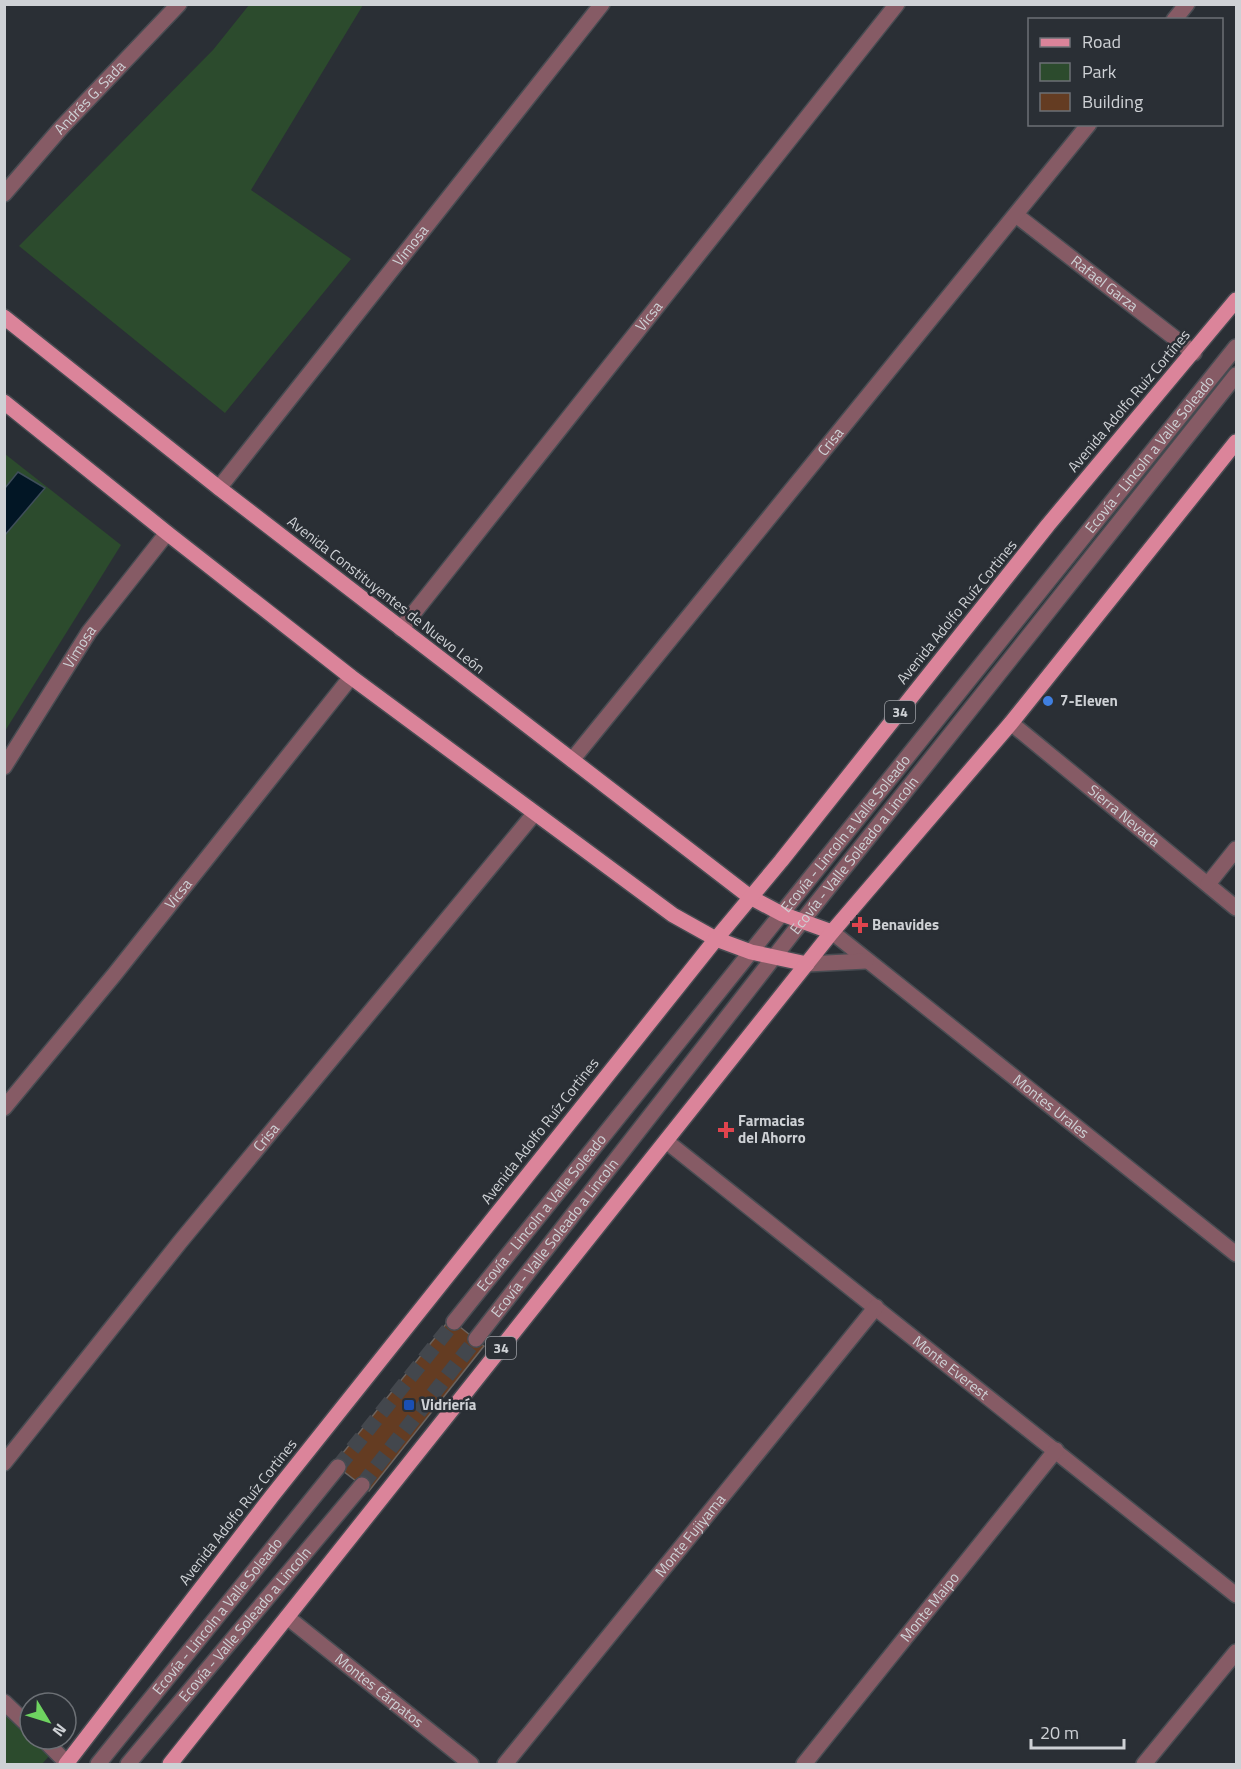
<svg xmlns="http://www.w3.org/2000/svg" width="1241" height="1769" font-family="'Titillium Web',sans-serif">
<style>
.green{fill:#2c4b2d}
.water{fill:#021625;stroke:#3f4e5a;stroke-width:1.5}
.building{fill:#643c22;stroke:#6b635f;stroke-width:1.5}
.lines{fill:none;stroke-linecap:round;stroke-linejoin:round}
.minor-tunnel{stroke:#43474d;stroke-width:15;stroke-dasharray:15 8;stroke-linecap:butt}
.minor-casing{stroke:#484c52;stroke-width:18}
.major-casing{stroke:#484c52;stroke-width:18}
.minor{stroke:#865b65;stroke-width:15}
.major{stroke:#db849a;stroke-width:15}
.shop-dot{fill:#3f7fe0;stroke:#2a2f35;stroke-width:2}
.health-dot{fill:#e0444e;stroke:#2a2f35;stroke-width:2}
.transit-dot{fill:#1a4fb4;stroke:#2a2f35;stroke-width:2}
.labels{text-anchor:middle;stroke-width:5;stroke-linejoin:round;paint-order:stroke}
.shield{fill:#2a2f35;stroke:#9da0a5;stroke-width:1.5}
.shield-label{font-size:14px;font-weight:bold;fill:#ced1d5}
.street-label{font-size:15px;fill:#ced1d5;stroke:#2a2f35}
.poi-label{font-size:15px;font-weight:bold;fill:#ced1d5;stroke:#2a2f35;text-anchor:start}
</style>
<rect width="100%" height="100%" fill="#2a2f35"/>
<!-- green -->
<g class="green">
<path d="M249,5H363L251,190L351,259L225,413L19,246L213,50Z"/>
<path d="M5,454L121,545L5,731Z"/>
<path d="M4,1712L30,1736V1739H33L50,1755L42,1764H5Z"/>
</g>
<!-- water -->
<path class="water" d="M18,472L45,488L5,535V488Z"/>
<!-- building -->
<path class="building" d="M450,1319L484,1346L369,1491L334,1464Z"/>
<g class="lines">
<!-- minor-tunnel -->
<g class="minor-tunnel">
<path d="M338,1467L454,1322"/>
<path d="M362,1485L476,1339"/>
</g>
<!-- minor casing -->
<g class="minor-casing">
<g id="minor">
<path d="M1174,20L1187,4"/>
<path id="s1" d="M4,194L61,128L179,4"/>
<path id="s2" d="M1016,215L1194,353"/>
<path id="s3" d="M219,488L602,4"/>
<path id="s4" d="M401,629L897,4"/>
<path id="s5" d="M1011,723L1236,908"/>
<path id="s6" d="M572,760L1089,124"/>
<path id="s7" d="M4,767L89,632L167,533"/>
<path d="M1208,884L1236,849"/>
<path id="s8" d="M832,932L1236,1254"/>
<path d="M807,964L866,961"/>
<path id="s9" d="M4,1108L114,975L351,677"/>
<path id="s10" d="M666,1141L1236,1595"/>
<path id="s11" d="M454,1322L1236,347"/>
<path id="s12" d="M476,1339L803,920L1236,375"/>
<path id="s13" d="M4,1463L180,1242L534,814"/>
<path id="s14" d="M287,1617L471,1764"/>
<path d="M4,1702L30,1727"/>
<path d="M43,1739L67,1763"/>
<path id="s15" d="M98,1764L338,1467"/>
<path id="s16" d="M128,1764L362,1485"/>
<path id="s17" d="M505,1764L876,1307"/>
<path id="s18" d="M804,1764L1056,1450"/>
<path d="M1144,1764L1236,1652"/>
</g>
</g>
<!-- major casing -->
<g class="major-casing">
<g id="major">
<path d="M4,317L219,488L750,897L782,914L832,932"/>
<path d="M4,402L167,533L351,677L673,915L716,939L751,952L807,964"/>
<path d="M66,1764L272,1496L716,939L781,861L1048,525L1236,300"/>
<path d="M170,1764L832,932L1011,723L1236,442"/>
</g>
</g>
<!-- minor -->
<use href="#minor" class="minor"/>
<!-- major -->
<use href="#major" class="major"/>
</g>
<!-- markers -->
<circle class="shop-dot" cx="1048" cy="701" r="6"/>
<g class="health-dot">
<path d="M857 916h6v6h6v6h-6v6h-6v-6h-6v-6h6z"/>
<path d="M723 1121h6v6h6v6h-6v6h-6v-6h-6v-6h6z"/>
</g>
<rect class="transit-dot" x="403" y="1399" width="12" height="12" rx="3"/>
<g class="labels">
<!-- shield labels -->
<g class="shield">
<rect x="885" y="701" width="30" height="22" rx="4.5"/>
<rect x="486" y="1337" width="30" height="22" rx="4.5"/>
</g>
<g class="shield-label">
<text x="900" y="717">34</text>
<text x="501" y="1353">34</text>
</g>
<!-- street labels -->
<g class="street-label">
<text dy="5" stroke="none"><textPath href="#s1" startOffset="129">Andrés G. Sada</textPath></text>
<text dy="5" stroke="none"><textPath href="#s3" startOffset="309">Vimosa</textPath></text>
<text dy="5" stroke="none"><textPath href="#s2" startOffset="112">Rafael Garza</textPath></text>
<text dy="5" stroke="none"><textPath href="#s4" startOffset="399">Vicsa</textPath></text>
<text transform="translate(1129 401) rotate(-50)" y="5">Avenida Adolfo Ruiz Cortínes</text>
<text dy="5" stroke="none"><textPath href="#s6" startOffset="410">Crisa</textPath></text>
<text dy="5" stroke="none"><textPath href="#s11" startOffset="1112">Ecovía - Lincoln a Valle Soleado</textPath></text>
<text transform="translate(386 595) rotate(38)" y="5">Avenida Constituyentes de Nuevo León</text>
<text transform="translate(957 612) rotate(-51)" y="5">Avenida Adolfo Ruíz Cortines</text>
<text dy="5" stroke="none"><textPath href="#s7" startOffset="142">Vimosa</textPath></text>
<text dy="5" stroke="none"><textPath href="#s5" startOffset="146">Sierra Nevada</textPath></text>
<text dy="5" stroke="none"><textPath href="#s11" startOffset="626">Ecovía - Lincoln a Valle Soleado</textPath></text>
<text dy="5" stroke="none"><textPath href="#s12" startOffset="614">Ecovía - Valle Soleado a Lincoln</textPath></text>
<text dy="5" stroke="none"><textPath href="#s9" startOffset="276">Vicsa</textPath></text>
<text dy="5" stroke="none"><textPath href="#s8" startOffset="280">Montes Urales</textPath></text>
<text transform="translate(540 1131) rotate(-52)" y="5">Avenida Adolfo Ruíz Cortines</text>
<text dy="5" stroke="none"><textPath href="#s13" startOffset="418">Crisa</textPath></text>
<text dy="5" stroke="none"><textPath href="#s11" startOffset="140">Ecovía - Lincoln a Valle Soleado</textPath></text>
<text dy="5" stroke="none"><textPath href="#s12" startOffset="128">Ecovía - Valle Soleado a Lincoln</textPath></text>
<text dy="5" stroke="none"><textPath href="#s10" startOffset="364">Monte Everest</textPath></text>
<text transform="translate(238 1512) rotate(-52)" y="5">Avenida Adolfo Ruíz Cortines</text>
<text dy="5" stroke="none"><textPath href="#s17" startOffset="294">Monte Fujiyama</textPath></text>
<text dy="5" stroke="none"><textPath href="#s18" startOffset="201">Monte Maipo</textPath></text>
<text dy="5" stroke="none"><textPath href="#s15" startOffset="190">Ecovía - Lincoln a Valle Soleado</textPath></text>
<text dy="5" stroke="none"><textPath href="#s16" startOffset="182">Ecovía - Valle Soleado a Lincoln</textPath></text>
<text dy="5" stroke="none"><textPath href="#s14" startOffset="118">Montes Cárpatos</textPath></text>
</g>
<!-- poi labels -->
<g class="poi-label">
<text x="1060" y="706">7-Eleven</text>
<text x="872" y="930">Benavides</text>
<text x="738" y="1126">Farmacias<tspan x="738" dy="17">del Ahorro</tspan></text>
<text x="421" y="1410">Vidriería</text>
</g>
</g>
<!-- border -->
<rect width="1241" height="1769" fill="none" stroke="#ced1d5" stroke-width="12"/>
<!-- legend -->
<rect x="1028" y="18" width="195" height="108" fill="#2a2f35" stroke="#6c7075" stroke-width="1.5"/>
<rect x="1040" y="38" width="30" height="9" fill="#db849a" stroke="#6c7075" stroke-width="1.5"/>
<text x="1082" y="48" font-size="18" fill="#ced1d5">Road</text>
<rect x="1040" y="63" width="30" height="18" fill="#2c4b2d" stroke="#6c7075" stroke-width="1.5"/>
<text x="1082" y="78" font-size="18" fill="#ced1d5">Park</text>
<rect x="1040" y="93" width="30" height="18" fill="#643c22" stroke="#6c7075" stroke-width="1.5"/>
<text x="1082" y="108" font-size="18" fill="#ced1d5">Building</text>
<!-- north arrow -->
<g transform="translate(48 1721) rotate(128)"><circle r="28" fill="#2a2f35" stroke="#6c7075" stroke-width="1.5"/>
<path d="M0-4.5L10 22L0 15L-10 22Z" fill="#6ed360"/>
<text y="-9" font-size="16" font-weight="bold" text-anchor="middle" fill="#ced1d5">N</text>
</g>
<!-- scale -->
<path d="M1031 1739v9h93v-9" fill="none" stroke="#ced1d5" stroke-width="3"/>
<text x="1040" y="1739" font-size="18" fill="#ced1d5" stroke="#2a2f35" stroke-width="4.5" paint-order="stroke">20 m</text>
</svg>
